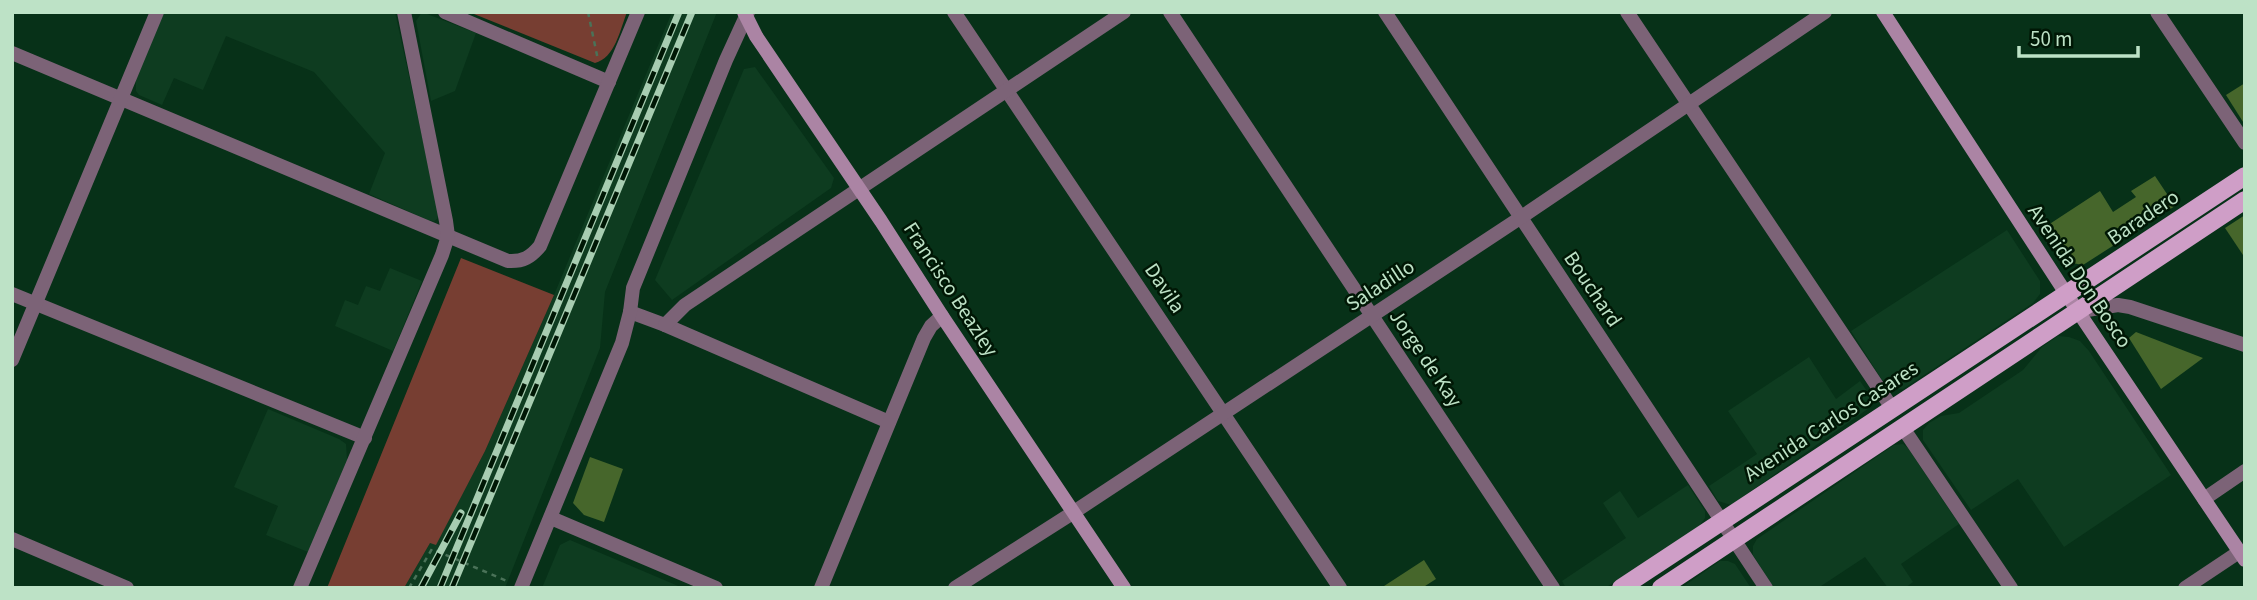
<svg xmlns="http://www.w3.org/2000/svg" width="2257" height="600" font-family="'Source Sans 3',sans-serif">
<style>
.built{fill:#0e3c20}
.green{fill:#773e32}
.building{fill:#46662b}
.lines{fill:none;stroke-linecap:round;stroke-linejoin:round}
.path{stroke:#4a7258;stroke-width:2.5;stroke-dasharray:5 5;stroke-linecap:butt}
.street{stroke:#7c6377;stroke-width:14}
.secondary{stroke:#ab84a4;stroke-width:14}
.primary{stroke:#cf9ec7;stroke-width:18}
.rail-casing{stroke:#a7cdb1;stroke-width:7}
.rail{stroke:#001705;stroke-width:4.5;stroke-dasharray:13;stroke-linecap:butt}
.labels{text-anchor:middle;stroke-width:5;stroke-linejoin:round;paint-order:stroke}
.street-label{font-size:21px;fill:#bde2c6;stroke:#001705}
</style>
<rect width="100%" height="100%" fill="#073118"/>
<!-- built -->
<g class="built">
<path d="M164,12H395L439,214L437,219L434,221L428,220L369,194L385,153L314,72L226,36L203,90L174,78L162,105L139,95L136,91V79Z"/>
<path d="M422,12L476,33L455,91L431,101L416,21Z"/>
<path d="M672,12H717L605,292L600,348L505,588H404L430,543L436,544L485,451L554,295Z"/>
<path d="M755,67L834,178L831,188L672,300L655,280L744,69Z"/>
<path d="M2007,230L2040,281V294L2033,303L1903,389L1893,388L1884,383L1851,331Z"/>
<path d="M390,268L422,281L393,351L335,326L345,300L358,305L366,286L380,291Z"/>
<path d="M2058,336L2069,337L2080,341L2089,351L2171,475L2064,547L2018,479L1971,510L1923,440V430L1929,423L1941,416L1959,413L2023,370L2042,347Z"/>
<path d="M1809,357L1836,399L1860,381L1873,400L1872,406L1731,505L1718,501L1709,486L1757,454L1728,411Z"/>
<path d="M268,409L339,439L346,444L347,460L308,552L266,535L278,506L234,487Z"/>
<path d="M1903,444L1908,448L1959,524L1901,564L1913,582L1905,588H1888L1865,557L1818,588H1774L1753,555V546L1757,539L1894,445Z"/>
<path d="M1688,485L1705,511V518L1699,526L1605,588H1566L1562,581L1626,538L1603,503L1620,491L1638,518Z"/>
<path d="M570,540L683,588H542L560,545Z"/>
<path d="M1720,561H1728L1735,564L1751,588H1681Z"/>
</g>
<!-- green -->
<g class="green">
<path d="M469,12H627C620,30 615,58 595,63Z"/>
<path d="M461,258L554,295L485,451L436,545L430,543L404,588H327Z"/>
</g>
<!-- building -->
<g class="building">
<path d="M2245,83V125L2226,95Z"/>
<path d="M2155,176L2175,206L2083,265L2067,262L2045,227L2100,191L2113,212L2136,197L2131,191Z"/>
<path d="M2245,215V258L2225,228Z"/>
<path d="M2136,332L2203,358L2161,389L2129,338Z"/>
<path d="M590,457L623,469L604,522L584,515L573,503Z"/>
<path d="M1424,560L1436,579L1422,588H1381Z"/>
</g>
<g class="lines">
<!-- path -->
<g class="path">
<path d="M588,12L598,60"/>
<path d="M409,588L432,549L507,581"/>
</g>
<!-- street -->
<g class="street">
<path d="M445,12L609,82"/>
<path d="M954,12L1340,588"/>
<path d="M1170,12L1553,588"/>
<path d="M1385,12L1766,588"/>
<path d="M1627,12L1892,408"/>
<path d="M2157,12L2245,143"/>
<path d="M12,53L448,236L508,261C523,262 531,257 540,246L638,12"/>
<path d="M12,294L365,438"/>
<path d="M2081,311L2118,305L2130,307L2245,345"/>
<path d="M630,312L665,325L889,422"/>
<path d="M665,325L685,305L1124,12"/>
<path d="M12,360L157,12"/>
<path d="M1903,428L2011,588"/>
<path d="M2204,499L2245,471"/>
<path d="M551,518L716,588"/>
<path d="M12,539L127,588"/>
<path d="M300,588L442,255L448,236L446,221L404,12"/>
<path d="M521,588L622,343L630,312L633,288L726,60L748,12"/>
<path d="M821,588L924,338L931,326L942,316"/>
<path d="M955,588L1074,512L1520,218L1825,12"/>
<path d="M2185,588L2239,552"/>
</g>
<!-- secondary -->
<g class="secondary">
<path d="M744,12L756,36L881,221L942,316L1124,588"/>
<path d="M1883,12L2067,295L2245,560"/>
</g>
<!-- primary -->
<g class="primary">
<path d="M1621,588L2245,176"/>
<path d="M1661,588L2245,200"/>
</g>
<!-- rail casing -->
<g class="rail-casing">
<g id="rail">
<path d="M421,588L461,513"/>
<path d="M440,588L679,12"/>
<path d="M452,588L692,12"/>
</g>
</g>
<!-- rail -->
<use href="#rail" class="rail"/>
</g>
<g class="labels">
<!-- street labels -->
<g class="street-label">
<text transform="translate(2143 217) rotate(-34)" y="7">Baradero</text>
<text transform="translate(2080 276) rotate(56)" y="7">Avenida Don Bosco</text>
<text transform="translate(1380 285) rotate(-33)" y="7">Saladillo</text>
<text transform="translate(1165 288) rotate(56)" y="7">Davila</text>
<text transform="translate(951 289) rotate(57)" y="7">Francisco Beazley</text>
<text transform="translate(1593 289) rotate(56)" y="7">Bouchard</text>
<text transform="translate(1426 358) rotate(56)" y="7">Jorge de Kay</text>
<text transform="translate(1831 421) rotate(-33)" y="7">Avenida Carlos Casares</text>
</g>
</g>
<!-- border -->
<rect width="2257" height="600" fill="none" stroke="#bde2c6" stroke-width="28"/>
<!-- scale -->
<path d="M2019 46v10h119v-10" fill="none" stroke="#bde2c6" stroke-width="3.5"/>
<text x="2030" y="46" font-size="21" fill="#bde2c6" stroke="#001705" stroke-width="5" paint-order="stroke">50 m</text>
</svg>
